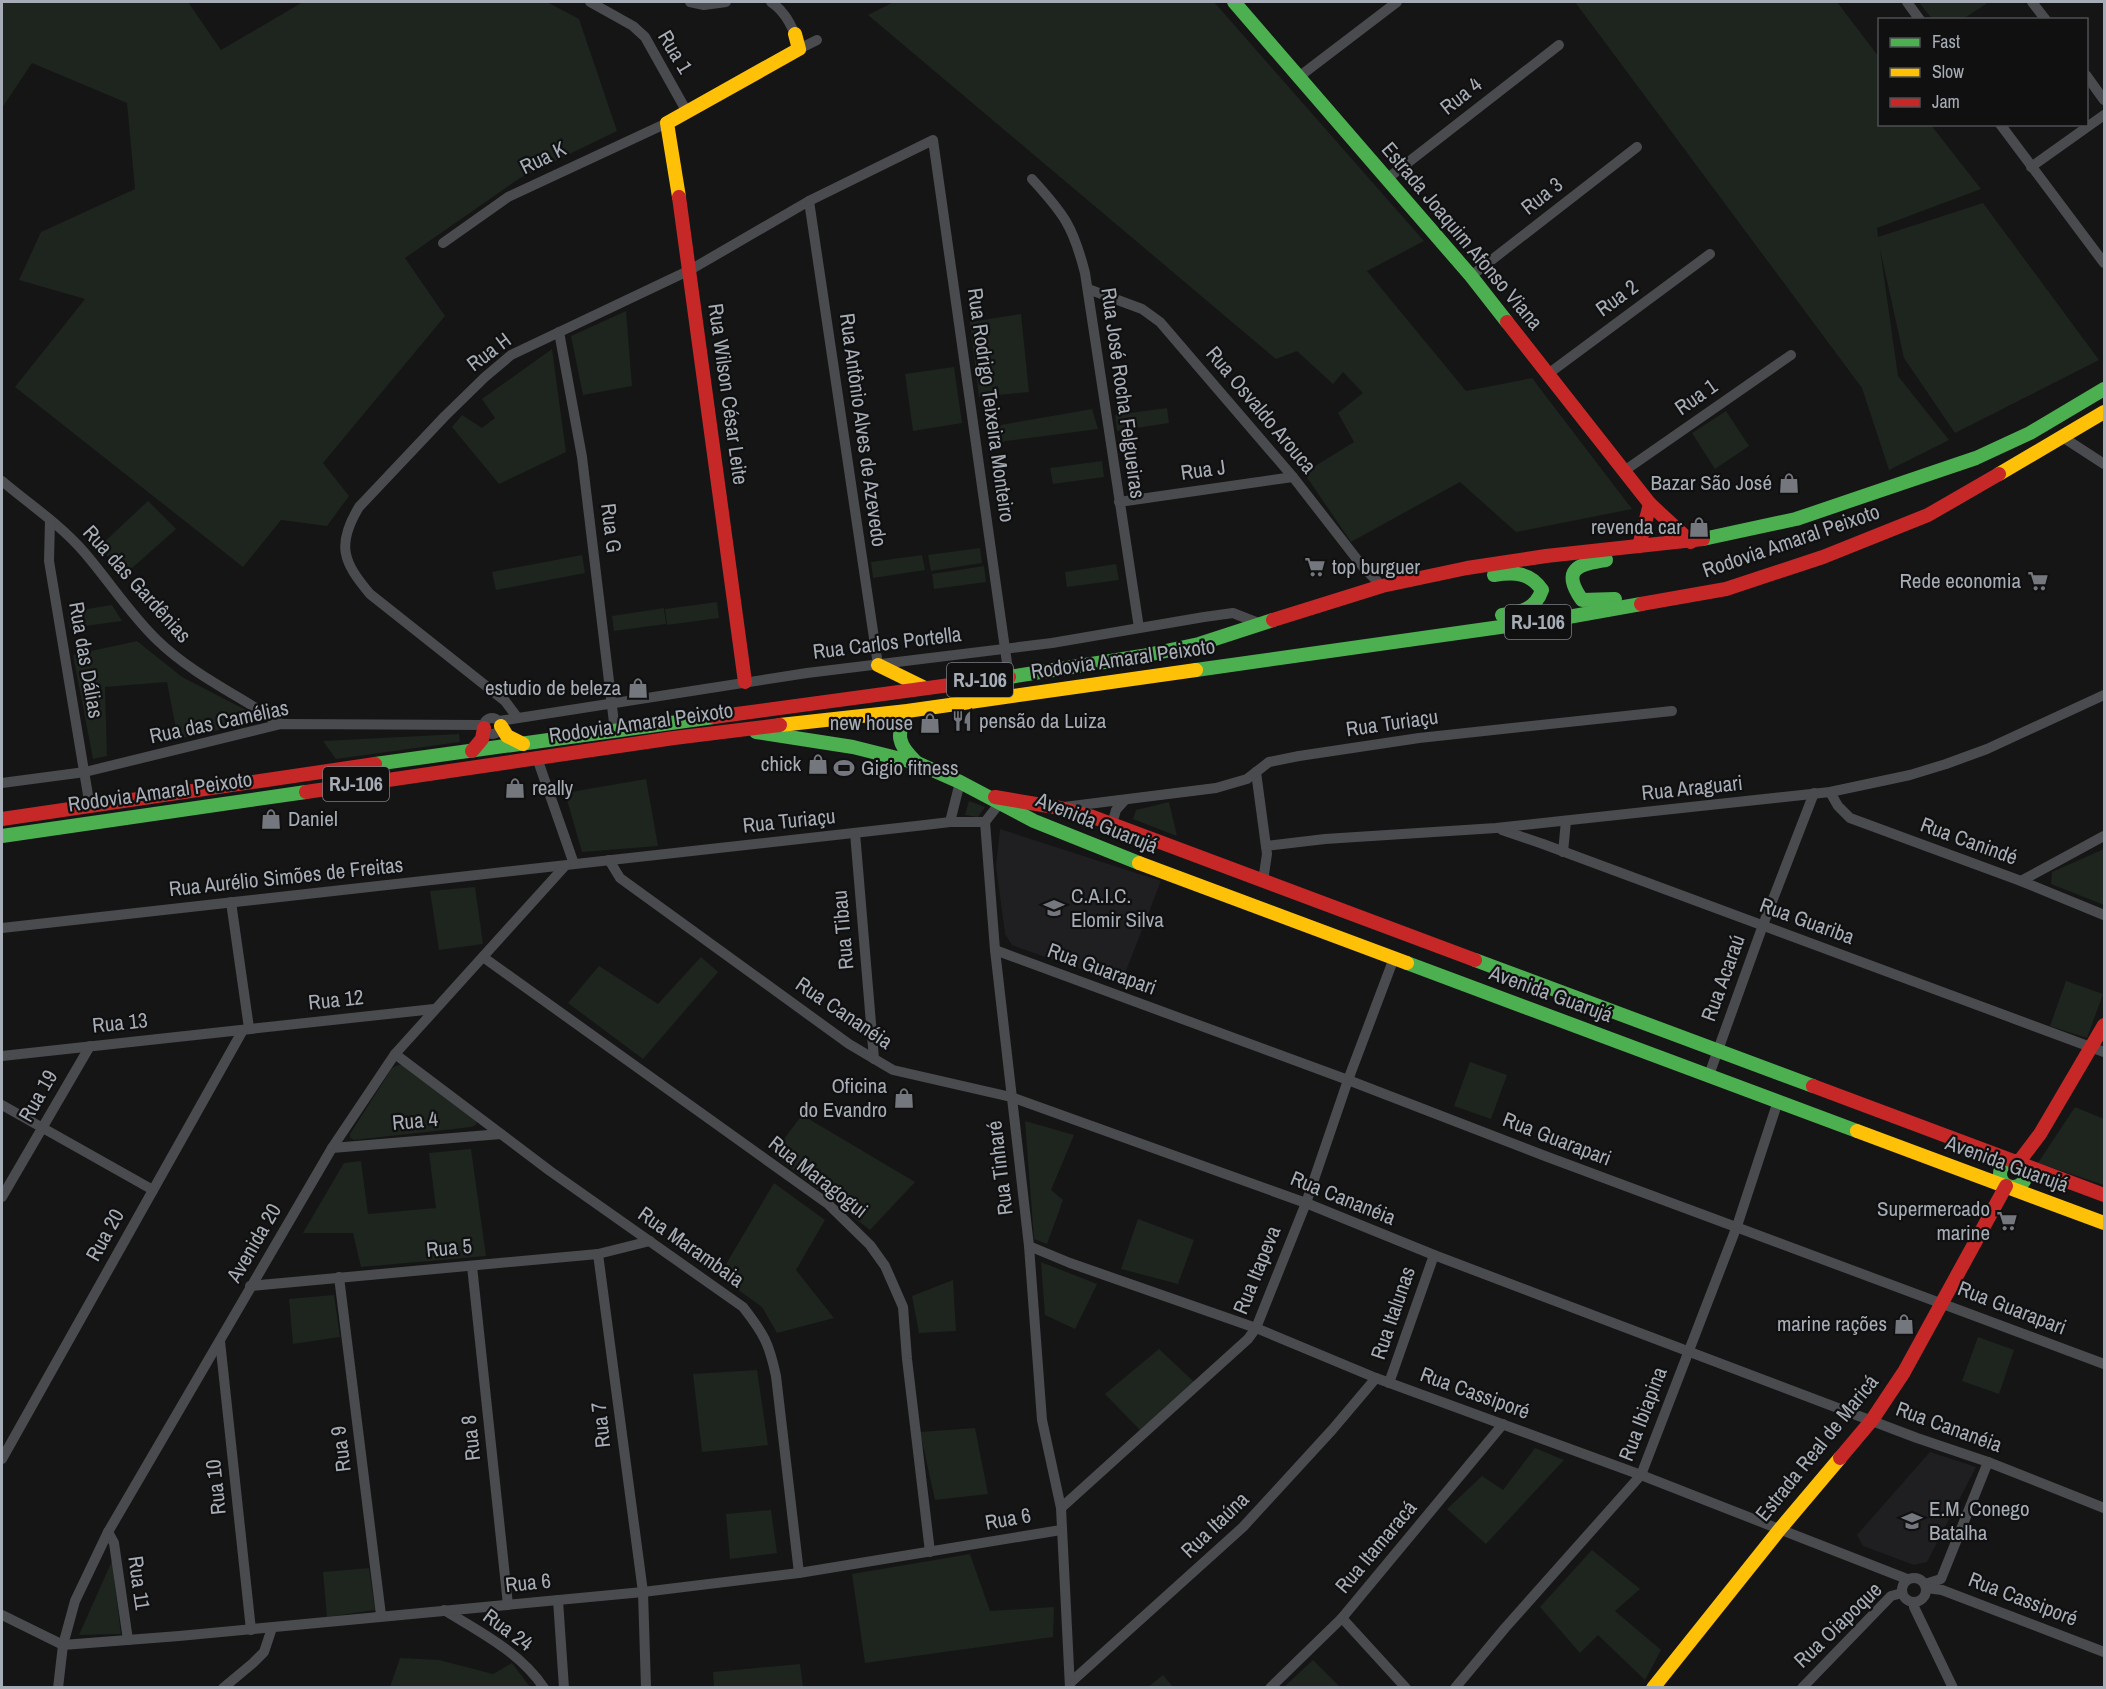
<svg xmlns="http://www.w3.org/2000/svg" width="2106" height="1689" font-family="'Archivo Narrow',sans-serif">
<style>
.built{fill:#1f1f21}
.green{fill:#1e241e}
.lines{fill:none;stroke-linecap:round;stroke-linejoin:round}
.street{stroke:#4a4b4e;stroke-width:10}
.fast{stroke:#4caf50;stroke-width:14}
.slow{stroke:#ffc107;stroke-width:14}
.jam{stroke:#c62828;stroke-width:14}
.labels{text-anchor:middle;stroke-width:4.5;stroke-linejoin:round;paint-order:stroke}
.shield{fill:#101011;stroke:#7a7e84;stroke-width:1.5}
.shield-label{font-size:20px;font-weight:bold;fill:#a7adb6}
.street-label{font-size:21px;fill:#a7adb6;stroke:#101011}
.poi-label{font-size:21px;fill:#a7adb6;stroke:#101011;text-anchor:end}
</style>
<rect width="100%" height="100%" fill="#151516"/>
<!-- built -->
<g class="built">
<path d="M1000,829L1161,881L1122,981L1070,966L1012,945L1005,934L996,866Z"/>
<path d="M1930,1452L1976,1467L1927,1562L1914,1565L1863,1546L1857,1535Z"/>
</g>
<!-- green -->
<g class="green">
<path d="M2,2H188L221,50L303,2H547L579,19L617,131L520,178L405,258L445,316L323,463L349,496L327,526L281,520L243,567L15,387L85,299L19,280L41,232L135,189L127,103L32,63L2,108Z"/>
<path d="M894,2H1214L1424,241L1367,271L1466,391L1532,378L1632,509L1516,532L1460,482L1351,542L1304,473L1354,442L1338,413L1363,393L1343,372L1333,384L1297,351L1276,359L868,15Z"/>
<path d="M1575,2H1837L1879,57L1880,124L1931,125L1981,189L1877,228L1878,237L1983,203L2099,360L1955,433L1904,358L1880,249L1898,376L1949,440L1889,470L1862,388Z"/>
<path d="M1919,2H1989L1963,19H1932Z"/>
<path d="M626,311L632,386L583,395L571,336Z"/>
<path d="M1021,314L1029,392L979,397L970,322Z"/>
<path d="M552,349L566,452L499,484L452,427L462,415L482,428L495,418L482,399Z"/>
<path d="M954,367L962,423L913,431L905,374Z"/>
<path d="M1167,408L1169,423L1117,431L1115,415Z"/>
<path d="M1092,409L1098,429L991,443L989,427Z"/>
<path d="M1726,411L1749,446L1715,469L1692,433Z"/>
<path d="M1102,461L1104,477L1053,484L1050,468Z"/>
<path d="M148,501L176,529L123,576L100,546Z"/>
<path d="M980,548L982,563L931,571L928,555Z"/>
<path d="M582,555L585,573L496,590L492,572Z"/>
<path d="M922,555L925,570L873,578L871,562Z"/>
<path d="M1116,564L1119,580L1067,587L1065,572Z"/>
<path d="M984,566L986,582L934,589L932,574Z"/>
<path d="M717,602L719,618L667,625L665,609Z"/>
<path d="M112,605L122,621L70,628L68,612Z"/>
<path d="M664,608L666,624L614,631L612,616Z"/>
<path d="M137,641L182,677L265,720L178,739L167,682L105,687L107,756L93,759L73,655Z"/>
<path d="M459,734L460,742L336,759L323,741Z"/>
<path d="M646,779L658,846L582,852L565,793Z"/>
<path d="M969,801L985,807L978,817L965,815Z"/>
<path d="M1169,802L1177,836L1133,819L1136,810Z"/>
<path d="M2104,849V905L2051,884L2052,872Z"/>
<path d="M475,887L483,944L439,950L430,891Z"/>
<path d="M701,957L718,972L643,1059L568,1003L599,966L658,1004Z"/>
<path d="M2066,981L2103,994L2087,1038L2050,1026Z"/>
<path d="M1470,1062L1507,1075L1491,1119L1454,1106Z"/>
<path d="M398,1065H404L477,1119L476,1125L471,1127L354,1140L350,1138V1134L392,1068Z"/>
<path d="M2075,1107L2104,1119V1185L2038,1163Z"/>
<path d="M802,1115L915,1182L870,1230L773,1154Z"/>
<path d="M1025,1121L1074,1135L1051,1190L1063,1200L1047,1244L1034,1239Z"/>
<path d="M471,1149L486,1256L361,1267L353,1233H303L344,1163L361,1161L368,1214L436,1208L429,1153Z"/>
<path d="M774,1183L825,1220L796,1270L834,1318L777,1333L762,1307L719,1276Z"/>
<path d="M1138,1219L1194,1240L1178,1284L1121,1269Z"/>
<path d="M1041,1262L1097,1284L1075,1329L1045,1315Z"/>
<path d="M953,1280L956,1331L919,1333L912,1296Z"/>
<path d="M334,1295L340,1337L293,1344L289,1299Z"/>
<path d="M1978,1337L2014,1350L1999,1394L1962,1381Z"/>
<path d="M1159,1349L1194,1382L1140,1430L1105,1394Z"/>
<path d="M757,1370L768,1445L702,1452L693,1374Z"/>
<path d="M975,1428L988,1494L935,1500L920,1432Z"/>
<path d="M1535,1448L1564,1460L1486,1544L1447,1509L1482,1476L1503,1490Z"/>
<path d="M771,1510L777,1553L730,1559L726,1514Z"/>
<path d="M1592,1550L1640,1589L1615,1611L1661,1650L1645,1680L1598,1635L1580,1653L1540,1607Z"/>
<path d="M970,1554L990,1611L1054,1607L1053,1637L865,1663L852,1574Z"/>
<path d="M112,1561L121,1634L79,1635Z"/>
<path d="M369,1568L375,1610L327,1617L323,1572Z"/>
<path d="M400,1658L439,1660L493,1674L512,1663L530,1687H390Z"/>
<path d="M1313,1660L1340,1687H1284Z"/>
<path d="M800,1664L803,1687H714L713,1672Z"/>
<path d="M1163,1675L1173,1687H1148Z"/>
</g>
<g class="lines">
<!-- street -->
<g class="street">
<path d="M590,2L633,26L645,37L687,112"/>
<path d="M690,2L704,5L726,2"/>
<path d="M771,2C783,10 789,21 795,34"/>
<path d="M1907,2L1920,20"/>
<path d="M2032,2L2046,20"/>
<path d="M799,49L817,40"/>
<path d="M2086,75L2104,100"/>
<path d="M1300,76L1397,2"/>
<path d="M2000,124L2104,263"/>
<path d="M2031,167L2104,115"/>
<path d="M1388,178L1559,45"/>
<path d="M1032,179C1064,214 1073,226 1085,273L1139,628"/>
<path d="M809,201L878,665"/>
<path d="M443,243L508,197L667,123"/>
<path d="M1471,276L1637,147"/>
<path d="M1088,289L1142,309L1160,322L1293,477L1363,567L1382,586"/>
<path d="M559,332L582,457L615,731"/>
<path d="M1548,374L1710,254"/>
<path d="M2064,438L2104,464"/>
<path d="M1624,471L1791,355"/>
<path d="M2,481C29,504 61,525 84,552C109,581 130,614 157,640C193,675 240,696 281,724"/>
<path d="M1119,502L1293,477"/>
<path d="M50,520L49,561L90,807"/>
<path d="M517,717L505,701L370,594C343,562 336,545 359,507L445,416L485,377L511,355L690,270L809,201L933,140L1009,677"/>
<circle cx="492" cy="726" r="8"/>
<path d="M499,721L807,673L1052,643L1204,617L1233,613L1261,624"/>
<path d="M537,758L574,864"/>
<path d="M1256,772L1267,854L1263,881"/>
<path d="M2,783L85,772L281,724L484,725"/>
<path d="M1830,792L1838,806L1850,818L2021,881L2104,915"/>
<path d="M1064,807L1216,788L1247,779L1269,762L1299,756L1419,738L1672,711"/>
<path d="M950,822L960,782"/>
<path d="M985,822L995,950L1029,1246L1042,1420L1061,1508"/>
<path d="M1112,824L1116,810L1125,800"/>
<path d="M1502,830L1543,844L2104,1052"/>
<path d="M855,833L874,1059"/>
<path d="M1266,846L1325,839L1496,828L1830,792L1910,775L1946,764L1987,749L2104,695"/>
<path d="M1563,852L1566,821"/>
<path d="M609,860L620,878L849,1044L893,1070L1011,1097L1306,1203L1434,1255L1917,1438L1988,1462L2104,1508"/>
<path d="M2021,881L2104,836"/>
<path d="M231,902L249,1028"/>
<path d="M2,928L925,825L950,822H985L999,804"/>
<path d="M995,950L1348,1080L1545,1156L2104,1364"/>
<path d="M483,957L828,1204L870,1245L885,1266L903,1307L907,1359L930,1552"/>
<path d="M395,1054L550,1171L743,1307C764,1334 769,1343 776,1376L799,1573"/>
<path d="M2,1056L434,1009"/>
<path d="M1709,1075L1763,925L1814,793"/>
<path d="M2,1105L153,1190"/>
<path d="M332,1148L501,1134"/>
<path d="M2,1197L90,1046"/>
<path d="M1029,1246L1070,1263L1256,1328L1376,1378L1641,1475L1907,1579"/>
<path d="M598,1254L643,1592L646,1688"/>
<path d="M472,1266L508,1605"/>
<path d="M339,1277L381,1615"/>
<path d="M250,1286L598,1254L650,1241"/>
<path d="M220,1341L251,1630"/>
<path d="M1389,1383L1434,1255"/>
<path d="M2,1459L243,1030"/>
<path d="M108,1532L114,1543L128,1640"/>
<circle cx="1914" cy="1590" r="12"/>
<path d="M1925,1584L1941,1579L1988,1462"/>
<path d="M1926,1588L1942,1590L2104,1652"/>
<path d="M558,1600L564,1688"/>
<path d="M1914,1602V1607L1953,1688"/>
<path d="M444,1610C480,1632 520,1652 544,1688"/>
<path d="M2,1615L63,1645L179,1636L643,1592L799,1573L1061,1530"/>
<path d="M1342,1618L1406,1688"/>
<path d="M1070,1683L1243,1527L1332,1430L1376,1378"/>
<path d="M58,1688L63,1645L75,1601L108,1532L332,1148L395,1054L565,866"/>
<path d="M223,1688L253,1663L264,1652L272,1628"/>
<path d="M1070,1688L1061,1508L1248,1339L1256,1328L1306,1203L1348,1080L1394,958"/>
<path d="M1270,1688L1342,1618L1503,1424"/>
<path d="M1455,1688L1505,1628L1641,1475L1737,1226L1778,1101"/>
<path d="M1802,1688L1891,1596L1902,1593"/>
</g>
<!-- fast -->
<g class="fast">
<path d="M1234,2L1471,276L1507,322"/>
<path d="M1703,539L1796,519L1976,458L2030,433L2104,389"/>
<path d="M1606,560C1577,564 1561,570 1582,600L1615,599"/>
<path d="M1494,575C1514,572 1530,572 1542,590C1535,610 1521,612 1502,615"/>
<path d="M1196,670L1557,619L1641,604"/>
<path d="M1009,677L1142,656L1199,644L1273,620"/>
<path d="M907,711C896,735 897,744 916,762"/>
<path d="M756,732L853,747L917,763L960,782L1034,821L1139,863"/>
<path d="M375,764L714,717"/>
<path d="M2,836L306,792"/>
<path d="M1475,960L1813,1086"/>
<path d="M1407,963L1857,1131"/>
<circle cx="2013" cy="1174" r="13"/>
</g>
<!-- slow -->
<g class="slow">
<path d="M679,197L667,123L799,49L795,34"/>
<path d="M1999,474L2104,412"/>
<path d="M878,665L925,688"/>
<path d="M780,725L907,711L1196,670"/>
<path d="M501,726L507,736L523,744"/>
<path d="M1139,863L1407,963"/>
<path d="M1857,1131L2104,1223"/>
<path d="M1653,1688L1780,1529L1840,1458"/>
</g>
<!-- jam -->
<g class="jam">
<path d="M679,197L745,682"/>
<path d="M1507,322L1650,504L1691,542"/>
<path d="M1639,546L1650,504"/>
<path d="M1641,604L1726,589L1823,557L1928,515L1999,474"/>
<path d="M1273,620L1382,586L1467,568L1546,556L1703,539"/>
<path d="M714,717L1009,677"/>
<path d="M472,751L482,739L484,728"/>
<path d="M306,792L674,738L780,725"/>
<path d="M995,797L1060,808L1093,817L1475,960"/>
<path d="M2,819L375,764"/>
<path d="M1813,1086L2104,1195"/>
<path d="M2018,1163L2040,1134L2104,1025"/>
<path d="M1840,1458L1872,1420L1904,1372L2006,1186"/>
</g>
</g>
<!-- icons -->
<defs>
<g id="shop-bare" transform="scale(1.62)"><path d="M-5-2.5h2.3a2.7 3.5 0 0 1 5.4 0H5L5.5 6h-11ZM-1.5-2.5h3a1.5 2.3 0 0 0-3 0Z" fill="#74787e" stroke="#101011" stroke-width="2.5" paint-order="stroke"/></g>
<g id="supermarket-bare" transform="scale(1.62)"><path d="M-6-5.5h2.5l.6 2H6L4.5 2H-2.5L-4.4-4H-6ZM-1.5 3.2a1.3 1.3 0 1 0 .1 0ZM3 3.2a1.3 1.3 0 1 0 .1 0Z" fill="#74787e" stroke="#101011" stroke-width="2.5" paint-order="stroke"/></g>
<g id="restaurant-bare" transform="scale(1.62)"><path d="M-5-6h1v4h1v-4h1v4h1v-4h1v5L-1.5 .5V6h-2V.5L-5-1ZM5-6V6H3V1.5H1.5Q1.5-4 5-6Z" fill="#74787e" stroke="#101011" stroke-width="2.5" paint-order="stroke"/></g>
<g id="stadium-bare" transform="scale(1.62)"><path d="M0-5a6.5 5 0 1 0 0 10a6.5 5 0 1 0 0-10ZM-3.5-1.8h7v3.6h-7Z" fill="#74787e" stroke="#101011" stroke-width="2.5" paint-order="stroke"/></g>
<g id="school-bare" transform="scale(1.62)"><path d="M0-5L7-2L0 1L-7-2ZM-4 1L0 2.5L4 1V4Q0 6-4 4Z" fill="#74787e" stroke="#101011" stroke-width="2.5" paint-order="stroke"/></g>
</defs>
<g fill-rule="evenodd">
<use href="#shop-bare" x="1789" y="483"/>
<use href="#shop-bare" x="1699" y="527"/>
<use href="#supermarket-bare" x="1315" y="567"/>
<use href="#supermarket-bare" x="2038" y="581"/>
<use href="#shop-bare" x="638" y="688"/>
<use href="#restaurant-bare" x="962" y="721"/>
<use href="#shop-bare" x="930" y="723"/>
<use href="#shop-bare" x="818" y="764"/>
<use href="#stadium-bare" x="844" y="768"/>
<use href="#shop-bare" x="515" y="788"/>
<use href="#shop-bare" x="271" y="819"/>
<use href="#school-bare" x="1054" y="908"/>
<use href="#shop-bare" x="904" y="1098"/>
<use href="#supermarket-bare" x="2007" y="1221"/>
<use href="#shop-bare" x="1904" y="1324"/>
<use href="#school-bare" x="1912" y="1521"/>
</g>
<g class="labels">
<!-- shield labels -->
<g class="shield">
<rect x="1505" y="605" width="66" height="34" rx="4.5"/>
<rect x="947" y="663" width="66" height="34" rx="4.5"/>
<rect x="323" y="767" width="66" height="34" rx="4.5"/>
</g>
<g class="shield-label">
<text x="1538" y="629">RJ-106</text>
<text x="980" y="687">RJ-106</text>
<text x="356" y="791">RJ-106</text>
</g>
<!-- street labels -->
<g class="street-label">
<text transform="translate(675 52) rotate(59)" y="7">Rua 1</text>
<text transform="translate(1461 96) rotate(-38)" y="7">Rua 4</text>
<text transform="translate(543 158) rotate(-26)" y="7">Rua K</text>
<text transform="translate(1542 196) rotate(-38)" y="7">Rua 3</text>
<text transform="translate(1462 236) rotate(50)" y="7">Estrada Joaquim Afonso Viana</text>
<text transform="translate(1617 298) rotate(-36)" y="7">Rua 2</text>
<text transform="translate(489 352) rotate(-37)" y="7">Rua H</text>
<text transform="translate(1123 393) rotate(82)" y="7">Rua José Rocha Felgueiras</text>
<text transform="translate(728 394) rotate(82)" y="7">Rua Wilson César Leite</text>
<text transform="translate(1696 397) rotate(-35)" y="7">Rua 1</text>
<text transform="translate(991 405) rotate(82)" y="7">Rua Rodrigo Teixeira Monteiro</text>
<text transform="translate(1261 410) rotate(50)" y="7">Rua Osvaldo Arouca</text>
<text transform="translate(863 430) rotate(82)" y="7">Rua Antônio Alves de Azevedo</text>
<text transform="translate(1203 470) rotate(-8)" y="7">Rua J</text>
<text transform="translate(611 528) rotate(83)" y="7">Rua G</text>
<text transform="translate(1791 541) rotate(-19)" y="7">Rodovia Amaral Peixoto</text>
<text transform="translate(137 584) rotate(48)" y="7">Rua das Gardênias</text>
<text transform="translate(887 643) rotate(-7)" y="7">Rua Carlos Portella</text>
<text transform="translate(1123 659) rotate(-8)" y="7">Rodovia Amaral Peixoto</text>
<text transform="translate(86 660) rotate(80)" y="7">Rua das Dálias</text>
<text transform="translate(219 722) rotate(-12)" y="7">Rua das Camélias</text>
<text transform="translate(641 723) rotate(-8)" y="7">Rodovia Amaral Peixoto</text>
<text transform="translate(1392 723) rotate(-8)" y="7">Rua Turiaçu</text>
<text transform="translate(1692 788) rotate(-6)" y="7">Rua Araguari</text>
<text transform="translate(160 792) rotate(-8)" y="7">Rodovia Amaral Peixoto</text>
<text transform="translate(789 821) rotate(-6)" y="7">Rua Turiaçu</text>
<text transform="translate(1097 823) rotate(22)" y="7">Avenida Guarujá</text>
<text transform="translate(1969 841) rotate(20)" y="7">Rua Canindé</text>
<text transform="translate(286 877) rotate(-6)" y="7">Rua Aurélio Simões de Freitas</text>
<text transform="translate(1807 921) rotate(20)" y="7">Rua Guariba</text>
<text transform="translate(843 930) rotate(-95)" y="7">Rua Tibau</text>
<text transform="translate(1102 969) rotate(20)" y="7">Rua Guarapari</text>
<text transform="translate(1723 978) rotate(-70)" y="7">Rua Acaraú</text>
<text transform="translate(1551 994) rotate(20)" y="7">Avenida Guarujá</text>
<text transform="translate(336 1000) rotate(-6)" y="7">Rua 12</text>
<text transform="translate(844 1013) rotate(34)" y="7">Rua Cananéia</text>
<text transform="translate(120 1023) rotate(-6)" y="7">Rua 13</text>
<text transform="translate(38 1096) rotate(-60)" y="7">Rua 19</text>
<text transform="translate(415 1121) rotate(-5)" y="7">Rua 4</text>
<text transform="translate(1557 1139) rotate(21)" y="7">Rua Guarapari</text>
<text transform="translate(2007 1164) rotate(20)" y="7">Avenida Guarujá</text>
<text transform="translate(1000 1168) rotate(-97)" y="7">Rua Tinharé</text>
<text transform="translate(818 1177) rotate(38)" y="7">Rua Maragogui</text>
<text transform="translate(1343 1198) rotate(22)" y="7">Rua Cananéia</text>
<text transform="translate(105 1235) rotate(-61)" y="7">Rua 20</text>
<text transform="translate(254 1243) rotate(-60)" y="7">Avenida 20</text>
<text transform="translate(691 1247) rotate(35)" y="7">Rua Marambaia</text>
<text transform="translate(449 1248) rotate(-5)" y="7">Rua 5</text>
<text transform="translate(1257 1270) rotate(-68)" y="7">Rua Itapeva</text>
<text transform="translate(2012 1308) rotate(21)" y="7">Rua Guarapari</text>
<text transform="translate(1393 1313) rotate(-71)" y="7">Rua Italunas</text>
<text transform="translate(1475 1393) rotate(20)" y="7">Rua Cassiporé</text>
<text transform="translate(1643 1414) rotate(-69)" y="7">Rua Ibiapina</text>
<text transform="translate(601 1425) rotate(-96)" y="7">Rua 7</text>
<text transform="translate(1949 1427) rotate(20)" y="7">Rua Cananéia</text>
<text transform="translate(471 1438) rotate(-96)" y="7">Rua 8</text>
<text transform="translate(1817 1448) rotate(-51)" y="7">Estrada Real de Maricá</text>
<text transform="translate(341 1449) rotate(-97)" y="7">Rua 9</text>
<text transform="translate(216 1487) rotate(-96)" y="7">Rua 10</text>
<text transform="translate(1008 1519) rotate(-10)" y="7">Rua 6</text>
<text transform="translate(1215 1525) rotate(-44)" y="7">Rua Itaúna</text>
<text transform="translate(1376 1547) rotate(-50)" y="7">Rua Itamaracá</text>
<text transform="translate(139 1583) rotate(82)" y="7">Rua 11</text>
<text transform="translate(528 1583) rotate(-6)" y="7">Rua 6</text>
<text transform="translate(2023 1599) rotate(21)" y="7">Rua Cassiporé</text>
<text transform="translate(1838 1625) rotate(-44)" y="7">Rua Oiapoque</text>
<text transform="translate(508 1630) rotate(36)" y="7">Rua 24</text>
</g>
<!-- poi labels -->
<g class="poi-label">
<text x="1772" y="490">Bazar São José</text>
<text x="1682" y="534">revenda car</text>
<text x="1332" y="574" text-anchor="start">top burguer</text>
<text x="2021" y="588">Rede economia</text>
<text x="621" y="695">estudio de beleza</text>
<text x="979" y="728" text-anchor="start">pensão da Luiza</text>
<text x="913" y="730">new house</text>
<text x="801" y="771">chick</text>
<text x="861" y="775" text-anchor="start">Gigio fitness</text>
<text x="532" y="795" text-anchor="start">really</text>
<text x="288" y="826" text-anchor="start">Daniel</text>
<text x="1071" y="903" text-anchor="start">C.A.I.C.<tspan x="1071" dy="24">Elomir Silva</tspan></text>
<text x="887" y="1093">Oficina<tspan x="887" dy="24">do Evandro</tspan></text>
<text x="1990" y="1216">Supermercado<tspan x="1990" dy="24">marine</tspan></text>
<text x="1887" y="1331">marine rações</text>
<text x="1929" y="1516" text-anchor="start">E.M. Conego<tspan x="1929" dy="24">Batalha</tspan></text>
</g>
</g>
<!-- border -->
<rect width="2106" height="1689" fill="none" stroke="#a7adb6" stroke-width="6"/>
<!-- legend -->
<rect x="1878" y="18" width="210" height="108" fill="#101011" stroke="#4c4f53" stroke-width="1.5"/>
<rect x="1890" y="38" width="30" height="9" fill="#4caf50" stroke="#4c4f53" stroke-width="1.5"/>
<text x="1932" y="48" font-size="18" fill="#a7adb6">Fast</text>
<rect x="1890" y="68" width="30" height="9" fill="#ffc107" stroke="#4c4f53" stroke-width="1.5"/>
<text x="1932" y="78" font-size="18" fill="#a7adb6">Slow</text>
<rect x="1890" y="98" width="30" height="9" fill="#c62828" stroke="#4c4f53" stroke-width="1.5"/>
<text x="1932" y="108" font-size="18" fill="#a7adb6">Jam</text>
</svg>
